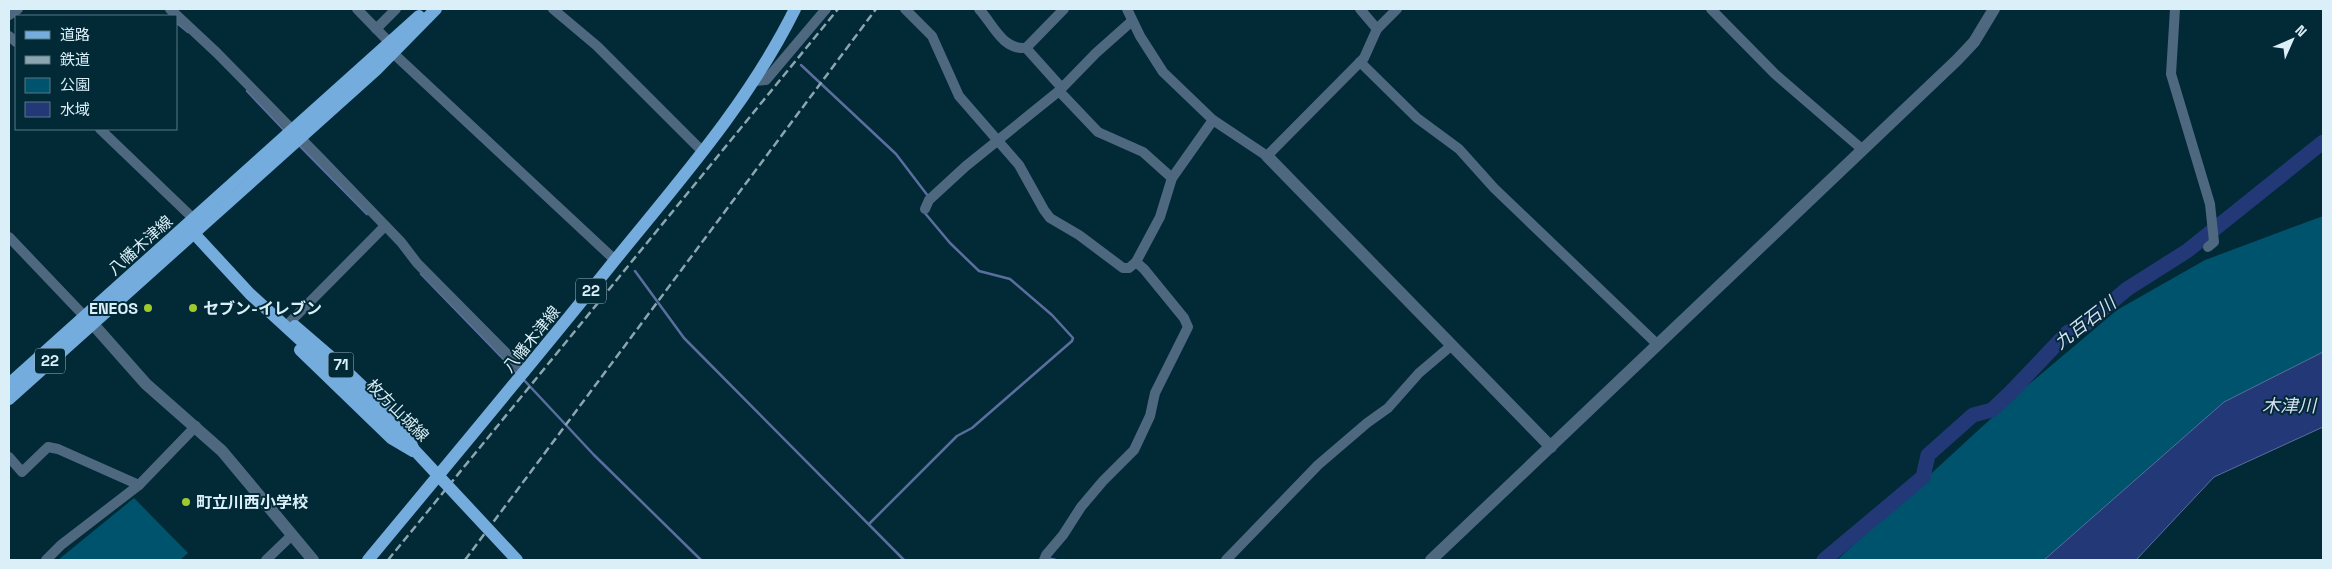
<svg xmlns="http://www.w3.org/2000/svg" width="2332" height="569" font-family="'Space Grotesk','Noto Sans JP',sans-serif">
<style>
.green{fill:#00536c}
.water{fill:#223877;stroke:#5a6f9e}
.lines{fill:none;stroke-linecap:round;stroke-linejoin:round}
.stream{stroke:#5a6f9e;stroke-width:2.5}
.river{stroke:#223877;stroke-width:15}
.minor{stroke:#4e6880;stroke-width:10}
.tertiary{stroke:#4e6880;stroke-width:12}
.primary{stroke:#74acde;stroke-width:12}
.rail{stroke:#8ba6b0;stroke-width:2.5;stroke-dasharray:8 4;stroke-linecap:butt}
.primary-bridge{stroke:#74acde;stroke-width:12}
.poi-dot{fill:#9eca2e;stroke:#022936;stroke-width:2}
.labels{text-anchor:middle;stroke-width:4;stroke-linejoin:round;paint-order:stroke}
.shield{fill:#022936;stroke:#9ab4be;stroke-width:1}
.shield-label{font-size:15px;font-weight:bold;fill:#dbeff8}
.street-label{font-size:16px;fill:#dbeff8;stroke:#022936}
.poi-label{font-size:16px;font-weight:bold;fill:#dbeff8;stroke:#022936;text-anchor:start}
.water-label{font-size:18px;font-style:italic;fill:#d7dff3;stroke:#022936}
</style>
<rect width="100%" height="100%" fill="#022936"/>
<!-- green -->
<g class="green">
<path d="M2323,216V352L2224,402L2044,560H1837L2021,391L2117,310L2205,260Z"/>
<path d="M134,498L188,553L180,560H58Z"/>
</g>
<!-- water -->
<path class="water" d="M2323,352V427L2214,477L2136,560H2044L2224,402Z"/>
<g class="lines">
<!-- stream -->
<g class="stream">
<path d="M176,22L188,32"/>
<path d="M801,65L896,154L928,196"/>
<path d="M247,91L284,130"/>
<path d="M299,145L367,214"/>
<path d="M635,271L684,338L904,560"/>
<path d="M421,274L518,374"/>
<path d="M523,379L594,455L701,560"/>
<path d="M869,524L957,436L972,428L1072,341L1073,338L1052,315L1010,279L979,271L950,243L924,212"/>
<path d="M1047,558L1056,560"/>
</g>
<!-- river -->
<path class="river" d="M1824,560L1923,477L1928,455L1973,415L1992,410L2011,392L2068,332L2082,327L2127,289L2187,251L2323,142"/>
<!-- minor -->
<g class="minor">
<path d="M170,9L217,53L323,161L401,242L417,263L525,372"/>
<path d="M357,9L390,43"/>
<path d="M553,9L597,46L703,152"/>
<path d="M905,9L932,36L959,96L1019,165L1044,210L1050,218L1079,235L1123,268H1129L1136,262"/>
<path d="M979,9C993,24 1002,50 1026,48L1061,87"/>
<path d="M1127,9L1140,36L1163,72L1213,120"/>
<path d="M1360,9L1377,29"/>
<path d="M1711,9L1775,74L1863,150"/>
<path d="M2175,9L2171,74L2210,204L2214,242L2208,247"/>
<path d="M9,15L18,9"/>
<path d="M376,29L396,9"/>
<path d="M9,36L16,42"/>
<path d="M1026,48L1064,9"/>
<path d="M393,53L615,260"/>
<path d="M1360,62L1417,118L1459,149L1494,188L1658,345"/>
<path d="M754,81L766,80L826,9"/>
<path d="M1059,91L1098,132L1143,152L1172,178"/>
<path d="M100,129L199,224"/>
<path d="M925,209L929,200L966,166L1059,91L1096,53L1132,21"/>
<path d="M9,237L89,321"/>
<path d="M290,322L385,226"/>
<path d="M9,457L22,472L48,447L58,449L139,485"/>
<path d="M46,560L61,545L139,485L196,426"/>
<path d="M266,560L291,536"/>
<path d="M1044,560L1046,555L1063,535L1081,507L1103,481L1134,450L1150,416L1155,393L1188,327L1184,318L1144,269L1136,262L1160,217L1172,178L1213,120L1267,156L1364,58L1377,29L1397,9"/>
<path d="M1226,560L1318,465L1367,423L1388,408L1419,373L1452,345"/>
</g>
<!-- tertiary -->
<g class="tertiary">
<path d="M1267,156L1551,447"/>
<path d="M92,323L146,384L222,451L313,560"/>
<path d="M1431,560L1957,60L1974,42L1994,9"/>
</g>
<!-- primary -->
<g class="primary">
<path d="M188,227L250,294L378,411"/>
<path d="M295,326L338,363L404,426L413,448"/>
<path d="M300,350L391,438L413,451"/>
<path d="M9,384L419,16"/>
<path d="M9,399L376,70L436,9"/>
<path d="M368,560C451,460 534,361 615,260C680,180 749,102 795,9"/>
</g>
<!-- rail -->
<g class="rail">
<path d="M388,560L838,9"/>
<path d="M465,560L876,9"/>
</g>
<!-- primary-bridge -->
<path class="primary-bridge" d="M378,411L517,560"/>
</g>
<!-- markers -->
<g class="poi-dot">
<circle cx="148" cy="308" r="5"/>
<circle cx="193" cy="308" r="5"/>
<circle cx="186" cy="502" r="5"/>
</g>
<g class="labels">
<!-- shield labels -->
<g class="shield">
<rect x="576" y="278.5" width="30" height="25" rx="4"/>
<rect x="35" y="348.5" width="30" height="25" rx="4"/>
<rect x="328.5" y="352.5" width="25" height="25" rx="4"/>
</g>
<g class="shield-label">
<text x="591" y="296">22</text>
<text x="50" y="366">22</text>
<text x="341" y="370">71</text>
</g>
<!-- street labels -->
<g class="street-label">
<text transform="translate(140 245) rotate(-42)" y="6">八幡木津線</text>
<text transform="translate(531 339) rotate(-51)" y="6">八幡木津線</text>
<text transform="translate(398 410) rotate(45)" y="6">枚方山城線</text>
</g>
<!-- poi labels -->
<g class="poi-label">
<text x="138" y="314" text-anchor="end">ENEOS</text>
<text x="203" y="314">セブン-イレブン</text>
<text x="196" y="508">町立川西小学校</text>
</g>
<!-- water labels -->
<g class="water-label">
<text transform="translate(2085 323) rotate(-38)" y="6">九百石川</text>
<text x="2289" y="412">木津川</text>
</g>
</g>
<!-- border -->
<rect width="2332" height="569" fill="none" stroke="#dbeff8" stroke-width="20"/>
<!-- legend -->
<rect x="15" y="15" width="162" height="115" fill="#022936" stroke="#597884"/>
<rect x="25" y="31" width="25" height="8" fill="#74acde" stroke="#597884"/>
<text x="60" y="40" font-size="15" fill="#dbeff8">道路</text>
<rect x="25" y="56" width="25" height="8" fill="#8ba6b0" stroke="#597884"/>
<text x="60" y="65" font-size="15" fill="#dbeff8">鉄道</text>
<rect x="25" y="78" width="25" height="15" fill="#00536c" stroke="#597884"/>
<text x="60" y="90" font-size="15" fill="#dbeff8">公園</text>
<rect x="25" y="102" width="25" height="15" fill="#223877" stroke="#597884"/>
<text x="60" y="115" font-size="15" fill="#dbeff8">水域</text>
<!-- north arrow -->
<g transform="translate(2292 40) rotate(45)" stroke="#022936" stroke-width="4" paint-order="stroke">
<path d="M0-4L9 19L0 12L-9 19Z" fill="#dbeff8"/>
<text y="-8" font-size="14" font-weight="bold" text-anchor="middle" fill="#dbeff8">N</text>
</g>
</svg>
